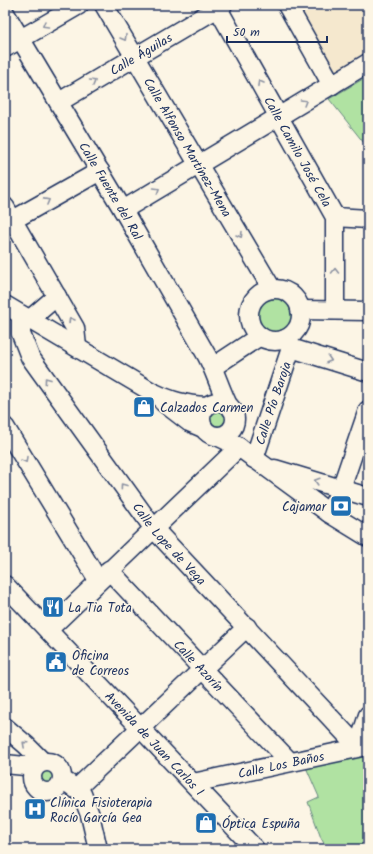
<svg xmlns="http://www.w3.org/2000/svg" width="373" height="854" font-family="Kalam,sans-serif">
<style>
.built{fill:#f5e8ce}
.green{fill:#b0e2a2;stroke:#668880}
.lines{fill:none;stroke-linecap:round;stroke-linejoin:round}
.minor-casing{stroke:#1b2f5e;stroke-width:21}
.minor{stroke:#fcf5e5;stroke-width:18}
.oneway{stroke:#8c92a2}
.labels{text-anchor:middle;stroke-width:3.5;stroke-linejoin:round;paint-order:stroke}
.street-label{font-size:13px;fill:#1b2f5e;stroke:#fcf5e5}
.poi-label{font-size:13px;fill:#1b2f5e;stroke:#fcf5e5;text-anchor:start}
</style>
<rect width="100%" height="100%" fill="#fcf5e5"/>
<filter id="ink" filterUnits="userSpaceOnUse"><feTurbulence type="fractalNoise" baseFrequency=".025" numOctaves="2"/><feDisplacementMap in="SourceGraphic" scale="8" xChannelSelector="R" yChannelSelector="G"/><feConvolveMatrix kernelMatrix="1 2 1 2 8 2 1 2 1" color-interpolation-filters="sRGB"/></filter>
<g filter="url(#ink)">
<!-- built -->
<path class="built" d="M293,5H368V52L337,71L330,69Z"/>
<!-- green -->
<g class="green">
<path d="M368,76V148L329,99Z"/>
<circle cx="275" cy="315" r="22"/>
<path d="M217,405C232,407 236,420 226,431L212,432C210,429 205,425 204,422C201,414 210,407 217,405Z"/>
<path d="M368,753V849H327L321,838L308,802L319,797L305,765Z"/>
<path d="M50,764C73,772 52,803 35,784L33,775Z"/>
</g>
<g class="lines">
<!-- minor casing -->
<g class="minor-casing">
<g id="minor">
<path id="s1" d="M104,5L272,289"/>
<path id="s2" d="M216,5L335,217V310"/>
<path d="M287,5L332,85"/>
<path id="s3" d="M5,13L123,210L207,356C215,371 220,389 228,405"/>
<path d="M5,48L79,5"/>
<path id="s4" d="M59,102L223,5"/>
<path d="M5,207L75,328L77,347"/>
<path d="M123,210L368,63"/>
<path d="M335,217L368,219"/>
<path d="M13,220L100,171"/>
<circle cx="275" cy="315" r="26"/>
<path d="M5,305L152,392C171,401 185,405 206,406"/>
<path d="M300,310L368,311"/>
<path id="s5" d="M21,315V334L30,357L154,529L358,747L368,715"/>
<path d="M29,320L57,296"/>
<path d="M285,339L291,348L368,372"/>
<path d="M213,367L260,336"/>
<circle cx="218" cy="419" r="17"/>
<path d="M163,402L189,422L203,428"/>
<path d="M5,427L98,580"/>
<path d="M217,436L236,445L329,513L368,537"/>
<path id="s6" d="M254,459L291,348"/>
<path d="M275,469L368,497"/>
<path d="M329,513L341,489L368,410"/>
<path id="s7" d="M109,570L289,761"/>
<path id="s8" d="M5,585L255,849"/>
<path d="M48,630L239,447"/>
<path d="M5,727L26,745L43,762"/>
<circle cx="47" cy="777" r="15"/>
<path d="M5,764L35,767"/>
<path d="M68,783L82,794L90,815L98,849"/>
<path id="s9" d="M193,783L367,746"/>
<path d="M76,789L247,627"/>
</g>
</g>
<!-- minor -->
<use href="#minor" class="minor"/>
</g>
<!-- one-way arrows -->
<defs><path id="oneway-chevron" d="M-2-3.5L2.5 0L-2 3.5" fill="none" stroke-width="1.6" stroke-linecap="round" stroke-linejoin="round"/></defs>
<g class="oneway">
<use href="#oneway-chevron" transform="translate(45 25) rotate(150)"/>
<use href="#oneway-chevron" transform="translate(124 38) rotate(59)"/>
<use href="#oneway-chevron" transform="translate(93 82) rotate(-30)"/>
<use href="#oneway-chevron" transform="translate(260 83) rotate(-119)"/>
<use href="#oneway-chevron" transform="translate(304 102) rotate(-31)"/>
<use href="#oneway-chevron" transform="translate(157 190) rotate(-31)"/>
<use href="#oneway-chevron" transform="translate(47 201) rotate(-29)"/>
<use href="#oneway-chevron" transform="translate(240 235) rotate(59)"/>
<use href="#oneway-chevron" transform="translate(335 271) rotate(-90)"/>
<use href="#oneway-chevron" transform="translate(71 320) rotate(-121)"/>
<use href="#oneway-chevron" transform="translate(329 360) rotate(17)"/>
<use href="#oneway-chevron" transform="translate(47 380) rotate(-126)"/>
<use href="#oneway-chevron" transform="translate(25 460) rotate(59)"/>
<use href="#oneway-chevron" transform="translate(317 481) rotate(-163)"/>
<use href="#oneway-chevron" transform="translate(123 486) rotate(-126)"/>
<use href="#oneway-chevron" transform="translate(25 744) rotate(-138)"/>
</g>
</g>
<!-- icons -->
<defs>
<g id="shop-square" transform="scale(1.15)"><rect x="-9" y="-9" width="18" height="18" rx="4" fill="#1f6fb2" stroke="#fcf5e5"/><path d="M-5-2.5h2.3a2.7 3.5 0 0 1 5.4 0H5L5.5 6h-11ZM-1.5-2.5h3a1.5 2.3 0 0 0-3 0Z" fill="#fff"/></g>
<g id="bank-square" transform="scale(1.15)"><rect x="-9" y="-9" width="18" height="18" rx="4" fill="#1f6fb2" stroke="#fcf5e5"/><path d="M-6-4H6V4H-6ZM0-2.3a2.3 2.3 0 1 0 0 4.6a2.3 2.3 0 1 0 0-4.6Z" fill="#fff"/></g>
<g id="restaurant-square" transform="scale(1.15)"><rect x="-9" y="-9" width="18" height="18" rx="4" fill="#1f6fb2" stroke="#fcf5e5"/><path d="M-5-6h1v4h1v-4h1v4h1v-4h1v5L-1.5 .5V6h-2V.5L-5-1ZM5-6V6H3V1.5H1.5Q1.5-4 5-6Z" fill="#fff"/></g>
<g id="civic-square" transform="scale(1.15)"><rect x="-9" y="-9" width="18" height="18" rx="4" fill="#1f6fb2" stroke="#fcf5e5"/><path d="M-.6-6.5H3V-4.5H.6V-3L4-1V1h2V6H-6V1h2V-1L-.6-3ZM-1.2 2.5V6h2.4V2.5Z" fill="#fff"/></g>
<g id="hospital-square" transform="scale(1.15)"><rect x="-9" y="-9" width="18" height="18" rx="4" fill="#1f6fb2" stroke="#fcf5e5"/><path d="M-5-5h3v3.5h4V-5h3V5h-3V1.5h-4V5h-3Z" fill="#fff"/></g>
</defs>
<g fill-rule="evenodd">
<use href="#shop-square" x="144" y="407"/>
<use href="#bank-square" x="341" y="506"/>
<use href="#restaurant-square" x="53" y="607"/>
<use href="#civic-square" x="56" y="662"/>
<use href="#hospital-square" x="35" y="809"/>
<use href="#shop-square" x="206" y="823"/>
</g>
<g class="labels">
<!-- street labels -->
<g class="street-label">
<text dy="5" stroke="none"><textPath href="#s4" startOffset="95">Calle Águilas</textPath></text>
<text dy="5" stroke="none"><textPath href="#s1" startOffset="165">Calle Alfonso Martínez-Mena</textPath></text>
<text dy="5" stroke="none"><textPath href="#s2" startOffset="168">Calle Camilo José Cela</textPath></text>
<text dy="5" stroke="none"><textPath href="#s3" startOffset="207">Calle Fuente del Ral</textPath></text>
<text dy="5" stroke="none"><textPath href="#s6" startOffset="59">Calle Pío Baroja</textPath></text>
<text dy="5" stroke="none"><textPath href="#s5" startOffset="277">Calle Lope de Vega</textPath></text>
<text dy="5" stroke="none"><textPath href="#s7" startOffset="131">Calle Azorín</textPath></text>
<text dy="5" stroke="none"><textPath href="#s8" startOffset="218">Avenida de Juan Carlos I</textPath></text>
<text dy="5" stroke="none"><textPath href="#s9" startOffset="90">Calle Los Baños</textPath></text>
</g>
<!-- poi labels -->
<g class="poi-label">
<text x="160" y="412">Calzados Carmen</text>
<text x="326" y="511" text-anchor="end">Cajamar</text>
<text x="68" y="612">La Tia Tota</text>
<text x="72" y="660">Oficina<tspan x="72" dy="15">de Correos</tspan></text>
<text x="50" y="807">Clínica Fisioterapia<tspan x="50" dy="15">Rocío García Gea</tspan></text>
<text x="222" y="828">Óptica Espuña</text>
</g>
</g>
<!-- margin -->
<rect width="373" height="854" fill="none" stroke="#fcf5e5" stroke-width="20"/>
<rect x="10" y="10" width="353" height="834" fill="none" stroke="#1b2f5e" stroke-width="1.5" filter="url(#ink)"/>
<!-- scale -->
<path d="M227 36v6h100v-6" fill="none" stroke="#1b2f5e" stroke-width="2"/>
<text x="233" y="36" font-size="12" fill="#1b2f5e" stroke="#fcf5e5" stroke-width="3" paint-order="stroke">50 m</text>
</svg>
